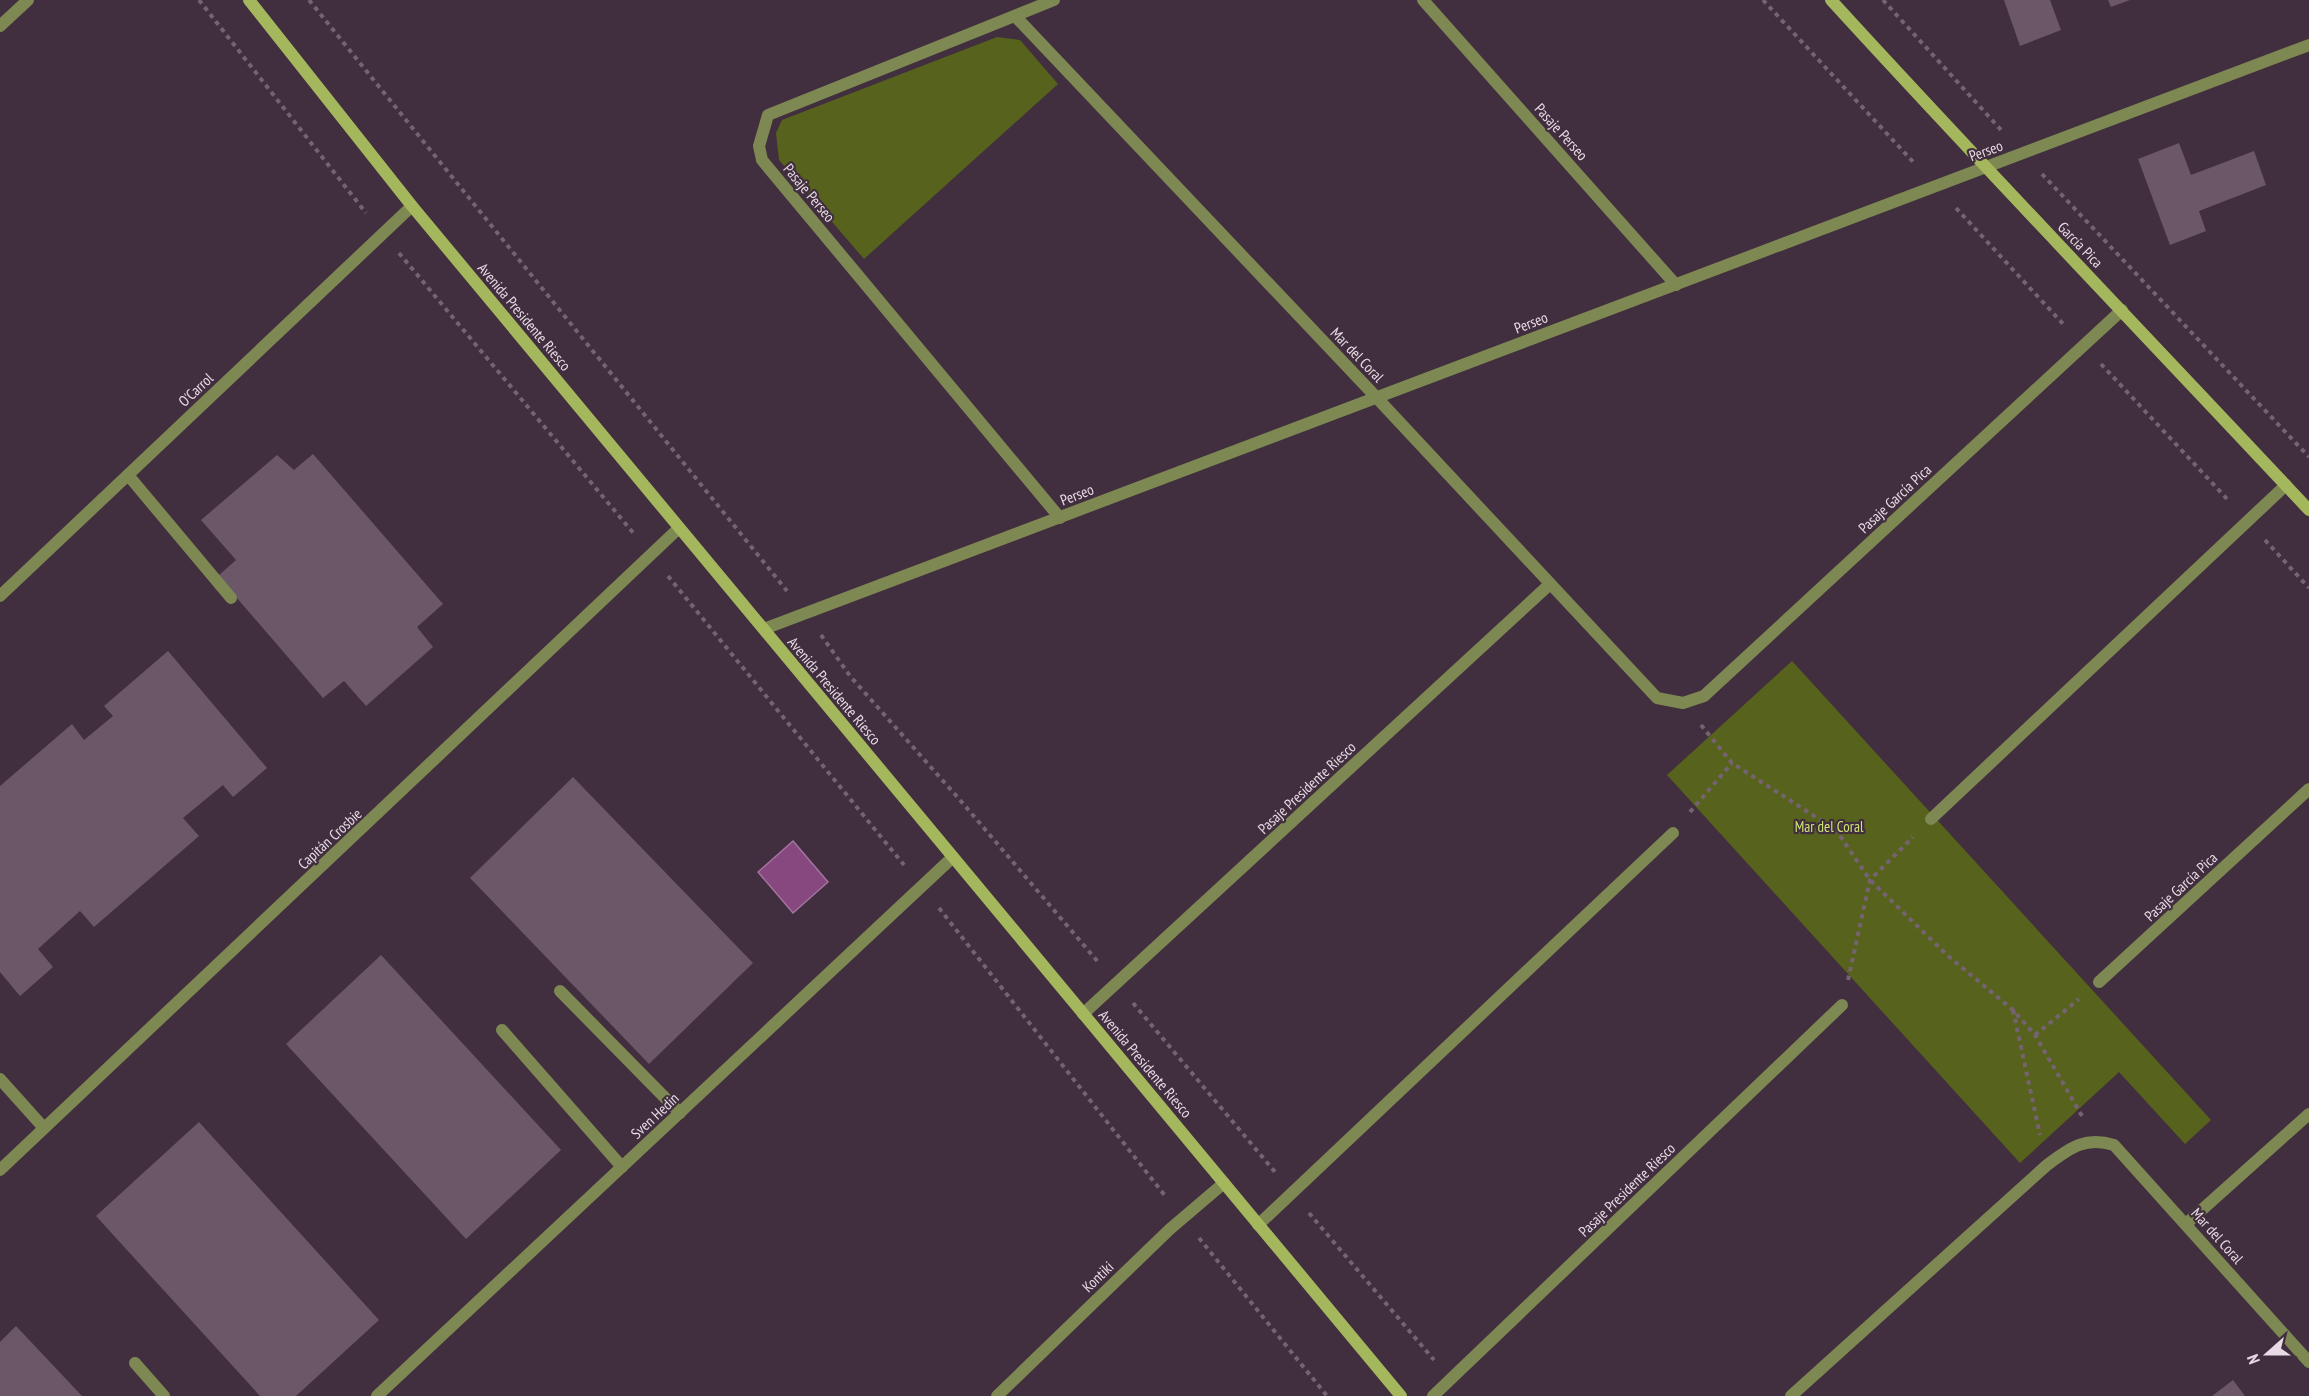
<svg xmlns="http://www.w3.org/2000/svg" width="2309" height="1396" font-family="'PT Sans Narrow',sans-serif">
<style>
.green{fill:#57631c}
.water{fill:#86487f;stroke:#a3749e;stroke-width:1.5}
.building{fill:#6c5768}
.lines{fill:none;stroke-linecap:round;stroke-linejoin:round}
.path{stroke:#756372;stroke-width:4;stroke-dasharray:4.5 4.5;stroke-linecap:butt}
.lane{stroke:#7d8852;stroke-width:12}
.street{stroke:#7d8852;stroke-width:12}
.secondary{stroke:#a5b75d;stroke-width:12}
.labels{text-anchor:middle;stroke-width:4.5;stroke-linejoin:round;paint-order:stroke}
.street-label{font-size:15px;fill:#e8dbe6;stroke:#412e3e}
.park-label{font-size:15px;fill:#cde471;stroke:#412e3e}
</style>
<rect width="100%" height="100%" fill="#412e3e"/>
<!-- green -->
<g class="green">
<path d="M997,37L1020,40L1058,84L864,259L779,160L776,133L782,120Z"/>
<path d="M1792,661L2211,1120L2185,1144L2119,1072L2020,1163L1667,775Z"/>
</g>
<!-- water -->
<path class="water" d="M793,841L828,882L793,913L758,872Z"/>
<!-- building -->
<g class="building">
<path d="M2004,0H2050L2061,30L2020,46Z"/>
<path d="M2108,0H2130L2111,7Z"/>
<path d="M2179,143L2191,175L2254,151L2266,185L2199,211L2206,231L2170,245L2138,159Z"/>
<path d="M313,454L443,604L417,627L433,647L366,706L344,681L323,698L218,576L236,560L201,520L277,455L294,470Z"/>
<path d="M168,651L267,768L233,797L223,785L183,818L199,836L94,927L80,911L38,949L53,967L20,996L0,972V786L72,724L84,740L113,716L104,706Z"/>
<path d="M573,777L753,963L649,1064L470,878Z"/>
<path d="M381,955L561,1150L466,1239L286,1044Z"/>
<path d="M199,1122L379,1320L296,1396H260L96,1216Z"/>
<path d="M16,1326L82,1396H0V1342Z"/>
<path d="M2233,1380L2245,1396H2212Z"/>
</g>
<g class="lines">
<!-- path -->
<g class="path">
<path d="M199,0L366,213"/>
<path d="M309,0L787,591"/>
<path d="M1763,0L1916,165"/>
<path d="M1883,0L2002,131"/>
<path d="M2042,174L2309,457"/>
<path d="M1956,208L2065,326"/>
<path d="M399,253L635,535"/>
<path d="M2101,364L2229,501"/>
<path d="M2265,540L2309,588"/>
<path d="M668,576L904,865"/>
<path d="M821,635L850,676L960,800L1099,963"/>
<path d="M1701,725L1732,763L1836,830L1870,880L1947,955L2013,1010L2035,1035L2082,1116"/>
<path d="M1690,812L1732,763"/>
<path d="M939,908L1166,1197"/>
<path d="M1848,980L1870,880L1913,837"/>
<path d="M1133,1003L1275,1172"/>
<path d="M2013,1010L2040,1135"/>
<path d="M2035,1035L2079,999"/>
<path d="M1309,1213L1434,1360"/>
<path d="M1199,1238L1327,1396"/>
</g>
<!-- lane -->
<g class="lane">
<path d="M128,475L231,598"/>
<path d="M560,991L680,1113"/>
<path d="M502,1030L622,1167"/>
<path d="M0,1079L44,1128"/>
<path d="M135,1363L164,1396"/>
</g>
<!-- street -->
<g class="street">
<path d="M1054,0L768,115L759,146L762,160L1060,518"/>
<path d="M1423,0L1676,285"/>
<path d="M1015,16L1377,398L1657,698L1683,703L1704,696L2122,310"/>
<path d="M0,26L28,0"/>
<path d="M0,596L412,206"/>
<path d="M764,629L2309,45"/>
<path d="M1931,819L2286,485"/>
<path d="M2099,982L2309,789"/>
<path d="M1083,1014L1550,584"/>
<path d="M0,1170L679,528"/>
<path d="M2186,1224L2309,1114"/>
<path d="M1258,1225L1673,833"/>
<path d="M377,1396L953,857"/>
<path d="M997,1396L1170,1229L1224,1183"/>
<path d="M1433,1396L1842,1005"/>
<path d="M1791,1396L2047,1165C2070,1148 2085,1136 2114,1145L2309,1362"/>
</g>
<!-- secondary -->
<g class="secondary">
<path d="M249,0L412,206L1401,1396"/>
<path d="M1831,0C1988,172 2150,340 2309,510"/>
</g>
</g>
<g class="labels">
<!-- street labels -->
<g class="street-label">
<text transform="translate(1561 132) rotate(48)" y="5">Pasaje Perseo</text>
<text transform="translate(1986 151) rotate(-20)" y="5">Perseo</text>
<text transform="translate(809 193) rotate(50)" y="5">Pasaje Perseo</text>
<text transform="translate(2080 245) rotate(46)" y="5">García Pica</text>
<text transform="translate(524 317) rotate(50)" y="5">Avenida Presidente Riesco</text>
<text transform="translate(1531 323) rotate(-21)" y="5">Perseo</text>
<text transform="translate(1357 355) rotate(46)" y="5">Mar del Coral</text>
<text transform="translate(196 390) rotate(-43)" y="5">O'Carrol</text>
<text transform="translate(1077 495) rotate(-21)" y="5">Perseo</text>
<text transform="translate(1895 499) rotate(-43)" y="5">Pasaje García Pica</text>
<text transform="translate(834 691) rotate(50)" y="5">Avenida Presidente Riesco</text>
<text transform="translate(1307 788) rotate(-43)" y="5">Pasaje Presidente Riesco</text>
<text transform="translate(330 839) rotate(-43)" y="5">Capitán Crosbie</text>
<text transform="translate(2181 887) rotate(-43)" y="5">Pasaje García Pica</text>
<text transform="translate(1145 1064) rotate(50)" y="5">Avenida Presidente Riesco</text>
<text transform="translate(655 1116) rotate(-43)" y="5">Sven Hedin</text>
<text transform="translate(1627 1190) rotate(-44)" y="5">Pasaje Presidente Riesco</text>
<text transform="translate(2217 1236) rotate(48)" y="5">Mar del Coral</text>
<text transform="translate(1098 1277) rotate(-44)" y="5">Kontiki</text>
</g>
<!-- park labels -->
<g class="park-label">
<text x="1829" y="832">Mar del Coral</text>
</g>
</g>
<!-- north arrow -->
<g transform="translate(2267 1354) rotate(249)" stroke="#412e3e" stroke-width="4.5" paint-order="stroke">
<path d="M0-4.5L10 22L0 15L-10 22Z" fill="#e8dbe6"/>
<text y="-9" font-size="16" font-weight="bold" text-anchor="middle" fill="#e8dbe6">N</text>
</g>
</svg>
